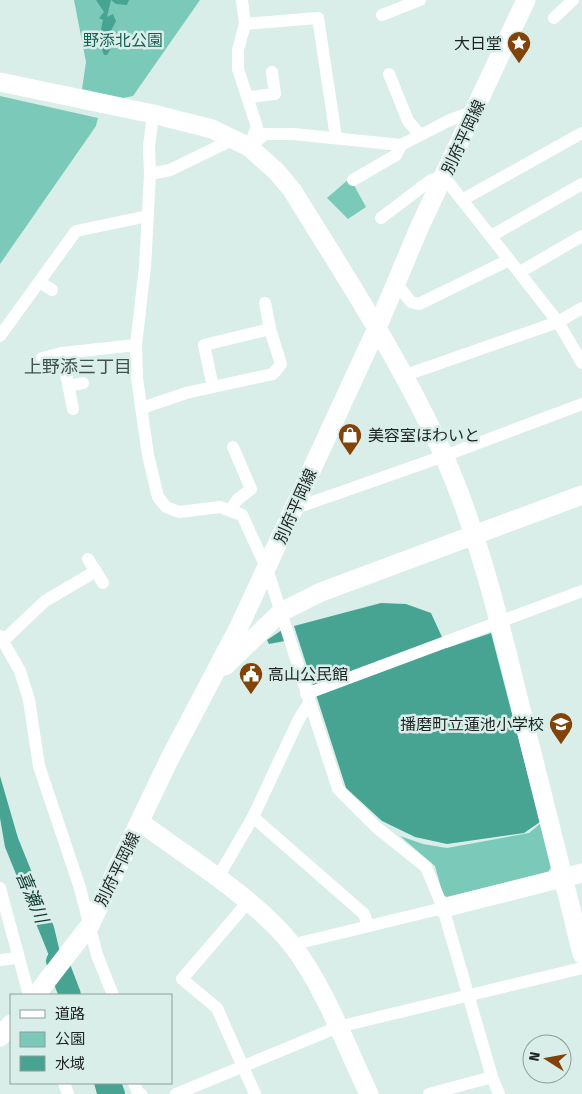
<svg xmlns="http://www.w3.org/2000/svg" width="582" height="1094" font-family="'Fira Sans','Noto Sans JP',sans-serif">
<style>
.green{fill:#7bcab9}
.water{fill:#47a492}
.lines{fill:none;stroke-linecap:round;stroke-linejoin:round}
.river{stroke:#47a492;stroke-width:22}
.street{stroke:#fff;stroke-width:12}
.secondary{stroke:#fff;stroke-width:19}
.labels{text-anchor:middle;stroke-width:5;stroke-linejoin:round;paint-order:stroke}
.park-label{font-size:16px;fill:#135f52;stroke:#daeee9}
.poi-label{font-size:16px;fill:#1c2321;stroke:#daeee9;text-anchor:end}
.street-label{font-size:16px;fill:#1c2321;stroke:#daeee9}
.neighbourhood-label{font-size:18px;fill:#41524e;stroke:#daeee9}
.water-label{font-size:18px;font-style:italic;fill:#0e3931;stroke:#daeee9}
</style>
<rect width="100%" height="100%" fill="#daeee9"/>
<!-- green -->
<g class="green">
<path d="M74,0H200L133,96L123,98L82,89L86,62Z"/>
<path d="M0,96L98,118L96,126L0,264Z"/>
<path d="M350,178L366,207L348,219L327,198Z"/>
<path d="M541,823L553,864L548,872L447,897L443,895L435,866L400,836L423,844L447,848L529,833Z"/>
</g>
<!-- water -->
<g class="water">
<path d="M96,0H129L127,5L116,4L111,0L107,17L113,14L116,21L112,29L115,38L109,43L110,50L107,55H104L100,45L103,41L100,34L103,20L99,18L104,12Z"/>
<path d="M381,603L406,604L431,613L447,648L491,633L540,822L524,833L447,844L415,837L382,821L346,788L294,626Z"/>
<path d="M282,630L285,641L269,644L267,640Z"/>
<path d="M0,776L18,838L54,927L70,995H65L5,847L0,818Z"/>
<path d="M94,1083H110L114,1094H97Z"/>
</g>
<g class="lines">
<!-- river -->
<g class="river">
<path d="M57,961L70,995"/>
<path d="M110,1083L114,1094"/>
</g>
<!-- street -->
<g class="street">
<path d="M242,0L245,24L238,50V69L257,127L249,147"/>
<path d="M382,15L420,0"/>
<path d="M554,18L573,0"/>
<path d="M245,24L318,18L336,137"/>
<path d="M389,74L408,121L420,135"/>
<path d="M249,97L275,94L272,72"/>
<path d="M153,114L149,147L150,174L170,170L234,139"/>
<path d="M249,147L265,134H293L401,145L450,120L475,111"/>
<path d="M150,174L145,267L136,345L137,378L148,455L158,497L166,507L179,512L220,507L242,515L267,569L338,789L376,827L426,867L443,908L492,1077L499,1094"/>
<path d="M353,180L396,155L401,145"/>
<path d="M462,200L582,133"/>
<path d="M381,218L431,180L444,177L558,322L582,363"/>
<path d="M491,236L582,184"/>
<path d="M520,272L582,236"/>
<path d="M40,282L52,290"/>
<path d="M396,283L411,302L419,304L509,260"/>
<path d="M265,303L270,329"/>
<path d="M0,336L76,231L148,216"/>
<path d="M62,353L73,409"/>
<path d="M42,358L62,353L136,345"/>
<path d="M403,376L558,322L582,308"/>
<path d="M69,386L83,383"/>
<path d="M142,408L186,393L213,387L204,345L270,329L281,364L273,374L213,387"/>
<path d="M231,509L237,500L251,489L233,447"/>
<path d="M293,509L444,456L582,404"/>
<path d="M88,559L103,583"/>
<path d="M0,636L20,671L29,700L39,766L80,888L97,955L113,995"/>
<path d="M3,641L45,601L96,571"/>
<path d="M306,694L582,591"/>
<path d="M253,817L364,914L368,925"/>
<path d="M217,879L253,817L298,721L309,703"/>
<path d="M0,888L29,995"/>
<path d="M248,902L182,979L217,1008L255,1094"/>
<path d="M291,945L443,908"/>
<path d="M0,960L17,958"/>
<path d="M64,1083L68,1094"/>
<path d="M134,1083L138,1093L141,1094"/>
<path d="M176,1094L338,1027L582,968"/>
<path d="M429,1094L492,1077"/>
</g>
<!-- secondary -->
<g class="secondary">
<path d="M0,82L153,114L212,129L249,147L276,171L292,190C346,277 402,363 444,456C478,533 498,615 518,697C539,782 561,868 582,954"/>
<path d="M225,666L281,612L321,592L582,495"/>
<path d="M140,822C187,857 258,900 293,946C326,990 345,1044 369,1094"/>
<path d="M443,908L582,873"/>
<path d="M36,995L90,925L170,758L239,627L377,328L420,226L526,0"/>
<path d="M0,1037L11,1024"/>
</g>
</g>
<!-- icons -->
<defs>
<g id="sight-pin" transform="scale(1.25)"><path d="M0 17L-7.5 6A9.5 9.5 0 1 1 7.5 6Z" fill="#824208" stroke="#daeee9"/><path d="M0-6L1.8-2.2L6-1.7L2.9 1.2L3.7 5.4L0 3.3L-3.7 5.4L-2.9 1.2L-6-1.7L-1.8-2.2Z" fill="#fff"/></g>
<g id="shop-pin" transform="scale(1.25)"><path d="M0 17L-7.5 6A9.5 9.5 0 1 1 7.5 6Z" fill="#824208" stroke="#daeee9"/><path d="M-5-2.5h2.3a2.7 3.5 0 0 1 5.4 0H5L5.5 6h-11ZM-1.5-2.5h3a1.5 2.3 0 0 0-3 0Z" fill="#fff"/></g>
<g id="civic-pin" transform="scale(1.25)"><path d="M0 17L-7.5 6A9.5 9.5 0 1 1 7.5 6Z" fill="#824208" stroke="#daeee9"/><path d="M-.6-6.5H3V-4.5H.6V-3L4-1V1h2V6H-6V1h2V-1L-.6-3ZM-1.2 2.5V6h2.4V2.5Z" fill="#fff"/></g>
<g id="school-pin" transform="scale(1.25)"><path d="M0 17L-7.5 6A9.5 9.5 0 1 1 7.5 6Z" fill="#824208" stroke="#daeee9"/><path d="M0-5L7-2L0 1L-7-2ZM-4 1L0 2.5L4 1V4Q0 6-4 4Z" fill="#fff"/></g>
</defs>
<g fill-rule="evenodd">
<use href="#sight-pin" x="519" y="43"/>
<use href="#shop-pin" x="350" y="435"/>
<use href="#civic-pin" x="251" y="674"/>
<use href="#school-pin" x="561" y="724"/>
</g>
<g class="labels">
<!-- park labels -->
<g class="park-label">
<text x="123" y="46">野添北公園</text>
</g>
<!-- poi labels -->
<g class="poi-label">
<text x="502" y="49">大日堂</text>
<text x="368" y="441" text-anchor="start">美容室ほわいと</text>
<text x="268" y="680" text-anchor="start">高山公民館</text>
<text x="544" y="730">播磨町立蓮池小学校</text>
</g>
<!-- street labels -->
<g class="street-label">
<text transform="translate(463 137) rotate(-65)" y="6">別府平岡線</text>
<text transform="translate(295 506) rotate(-66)" y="6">別府平岡線</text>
<text transform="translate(117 869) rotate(-64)" y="6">別府平岡線</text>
</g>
<!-- neighbourhood labels -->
<g class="neighbourhood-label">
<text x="78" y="373">上野添三丁目</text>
</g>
<!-- water labels -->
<g class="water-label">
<text transform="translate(32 897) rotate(67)" y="6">喜瀬川</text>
</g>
</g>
<!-- legend -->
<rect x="10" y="994" width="162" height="90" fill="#daeee9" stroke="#8e9d99"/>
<rect x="20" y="1010" width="25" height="8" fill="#ffffff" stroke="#8e9d99"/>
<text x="55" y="1019" font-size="15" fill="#1c2321">道路</text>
<rect x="20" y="1032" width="25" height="15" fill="#7bcab9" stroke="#8e9d99"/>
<text x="55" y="1044" font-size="15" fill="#1c2321">公園</text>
<rect x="20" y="1056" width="25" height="15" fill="#47a492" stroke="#8e9d99"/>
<text x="55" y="1069" font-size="15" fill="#1c2321">水域</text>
<!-- north arrow -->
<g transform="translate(547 1059) rotate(281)"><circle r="24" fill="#daeee9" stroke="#8e9d99"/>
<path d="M0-4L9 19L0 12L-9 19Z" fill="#824208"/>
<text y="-8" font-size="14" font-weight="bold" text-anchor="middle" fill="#1c2321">N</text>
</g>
</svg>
